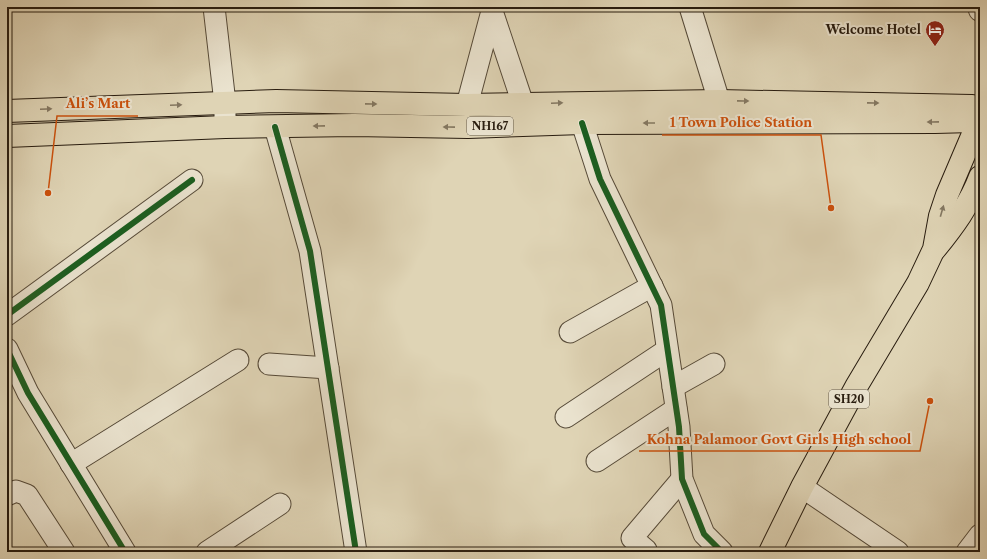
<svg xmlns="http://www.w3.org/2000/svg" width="987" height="559" font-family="'Libre Caslon Text',serif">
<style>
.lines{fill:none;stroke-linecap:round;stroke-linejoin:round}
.minor-casing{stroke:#564a38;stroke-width:23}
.tertiary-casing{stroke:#564a38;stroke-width:24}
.primary-casing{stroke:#281c0f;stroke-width:24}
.trunk-casing{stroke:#281c0f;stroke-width:24}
.minor{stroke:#eae3cf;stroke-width:21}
.tertiary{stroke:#eae3cf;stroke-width:22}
.primary{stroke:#dfd4b5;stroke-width:22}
.trunk{stroke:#dfd4b5;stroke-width:22}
.cycleway-casing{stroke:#eae3cf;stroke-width:8}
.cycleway{stroke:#1b5e20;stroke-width:6}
.oneway{fill:#847862}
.labels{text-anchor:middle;stroke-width:4;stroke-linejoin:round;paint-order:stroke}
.shield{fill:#eae3cf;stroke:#625849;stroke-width:1}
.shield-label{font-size:11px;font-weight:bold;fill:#281c0f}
.poi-label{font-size:12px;font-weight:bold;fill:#281c0f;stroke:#eae3cf;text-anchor:end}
.leader{fill:none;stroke:#cb500c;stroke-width:1.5}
.callout-dot{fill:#cb500c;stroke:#eae3cf;stroke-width:1.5}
.callout-label{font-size:13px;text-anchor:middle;font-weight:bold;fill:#cb500c;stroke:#eae3cf;stroke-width:4;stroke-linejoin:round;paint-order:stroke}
</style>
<rect width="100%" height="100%" fill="#dfd4b5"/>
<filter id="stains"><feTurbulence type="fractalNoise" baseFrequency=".005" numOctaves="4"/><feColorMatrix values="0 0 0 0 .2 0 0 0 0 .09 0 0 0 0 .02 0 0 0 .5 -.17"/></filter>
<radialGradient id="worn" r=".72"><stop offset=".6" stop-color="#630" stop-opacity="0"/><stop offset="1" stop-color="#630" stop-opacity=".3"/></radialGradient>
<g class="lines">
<!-- minor casing -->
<g class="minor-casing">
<g id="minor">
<path d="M214,7L225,103V127"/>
<path d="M690,7L719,101"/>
<path d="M492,11L523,104"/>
<path d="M467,105L492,11L491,7"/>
<path d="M582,123L600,179L661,305L679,427L682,479L704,534L722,552"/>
<path d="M275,127L310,251L356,552"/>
<path d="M7,315L192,180"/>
<path d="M570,332L652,286"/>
<path d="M7,349L28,393L125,552"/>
<path d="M269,364L328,368"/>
<path d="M673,387L714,364"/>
<path d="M566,417L667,350"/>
<path d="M597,461L676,409"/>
<path d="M71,464L238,360"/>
<path d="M802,487L898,552"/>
<path d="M7,495L16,491L27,495L64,552"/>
<path d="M207,552L280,504"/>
<path d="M644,552L646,550L632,538L682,479"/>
<path d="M967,552L980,535"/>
</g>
</g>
<!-- tertiary casing -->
<g class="tertiary-casing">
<path id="tertiary" d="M979,7L980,10"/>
</g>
<!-- primary casing -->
<g class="primary-casing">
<g id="primary">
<path d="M935,249C953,227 970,204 980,177"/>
<path d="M770,552L802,487L856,387L918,283L934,249L940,216L947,195L976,127"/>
</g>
</g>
<!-- trunk casing -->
<g class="trunk-casing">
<g id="trunk">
<path d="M7,111L276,101L467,105L719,101L972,106"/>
<path d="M7,136L225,127L354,125L468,127L582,123L935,122L972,121"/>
</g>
</g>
<!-- minor -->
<use href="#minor" class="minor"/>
<!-- tertiary -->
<use href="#tertiary" class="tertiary"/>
<!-- primary -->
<use href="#primary" class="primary"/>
<!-- trunk -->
<use href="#trunk" class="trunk"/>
<!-- cycleway casing -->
<g class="cycleway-casing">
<g id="cycleway">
<path d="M582,123L600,179L661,305L679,427L682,479L704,534L722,552"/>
<path d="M275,127L310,251L356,552"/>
<path d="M7,315L192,180"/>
<path d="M7,349L28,393L125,552"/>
</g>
</g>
<!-- cycleway -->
<use href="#cycleway" class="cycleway"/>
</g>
<!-- one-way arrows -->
<defs><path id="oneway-solid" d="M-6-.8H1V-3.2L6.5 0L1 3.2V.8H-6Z"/></defs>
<g class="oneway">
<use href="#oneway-solid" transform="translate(743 101) rotate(1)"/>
<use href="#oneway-solid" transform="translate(557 103) rotate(-2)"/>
<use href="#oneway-solid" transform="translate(873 103) rotate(1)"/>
<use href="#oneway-solid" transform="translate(371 104) rotate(1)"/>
<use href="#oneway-solid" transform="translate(176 105) rotate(-2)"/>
<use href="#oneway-solid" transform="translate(46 109) rotate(-2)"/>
<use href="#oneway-solid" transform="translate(933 122) rotate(179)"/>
<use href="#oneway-solid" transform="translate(649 123) rotate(180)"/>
<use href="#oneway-solid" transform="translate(319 126) rotate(179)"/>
<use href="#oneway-solid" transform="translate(449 127) rotate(-179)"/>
<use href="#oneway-solid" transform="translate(942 211) rotate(-74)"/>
</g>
<!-- icons -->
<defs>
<g id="hotel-pin" transform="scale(1)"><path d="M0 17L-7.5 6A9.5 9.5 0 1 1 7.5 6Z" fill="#8f2418" stroke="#eae3cf"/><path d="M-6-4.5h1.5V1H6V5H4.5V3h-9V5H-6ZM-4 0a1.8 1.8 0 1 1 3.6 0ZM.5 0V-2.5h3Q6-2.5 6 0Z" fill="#fff"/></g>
</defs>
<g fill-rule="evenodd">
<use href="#hotel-pin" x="935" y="30"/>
</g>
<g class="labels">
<!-- shield labels -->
<g class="shield">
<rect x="467" y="117" width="46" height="18" rx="3"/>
<rect x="829" y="390" width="40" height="18" rx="3"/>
</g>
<g class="shield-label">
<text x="490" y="130">NH167</text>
<text x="849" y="403">SH20</text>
</g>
<!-- poi labels -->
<g class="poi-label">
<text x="921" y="34">Welcome Hotel</text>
</g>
</g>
<!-- callouts -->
<path class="leader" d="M48 193L57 116H138M831 208L821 135H662M930 401L920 451H639"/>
<g class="callout-dot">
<circle cx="48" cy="193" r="4"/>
<circle cx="831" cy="208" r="4"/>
<circle cx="930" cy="401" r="4"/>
</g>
<g class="callout-label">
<text x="98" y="108">Ali’s Mart</text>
<text x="741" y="127">1 Town Police Station</text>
<text x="779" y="444">Kohna Palamoor Govt Girls High school</text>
</g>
<!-- margin -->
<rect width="987" height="559" fill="none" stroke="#dfd4b5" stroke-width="24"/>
<rect x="8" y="8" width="971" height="543" fill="none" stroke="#281c0f" stroke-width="2"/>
<rect x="12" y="12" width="963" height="535" fill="none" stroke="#281c0f"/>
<rect width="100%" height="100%" filter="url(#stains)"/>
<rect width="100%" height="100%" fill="url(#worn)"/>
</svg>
